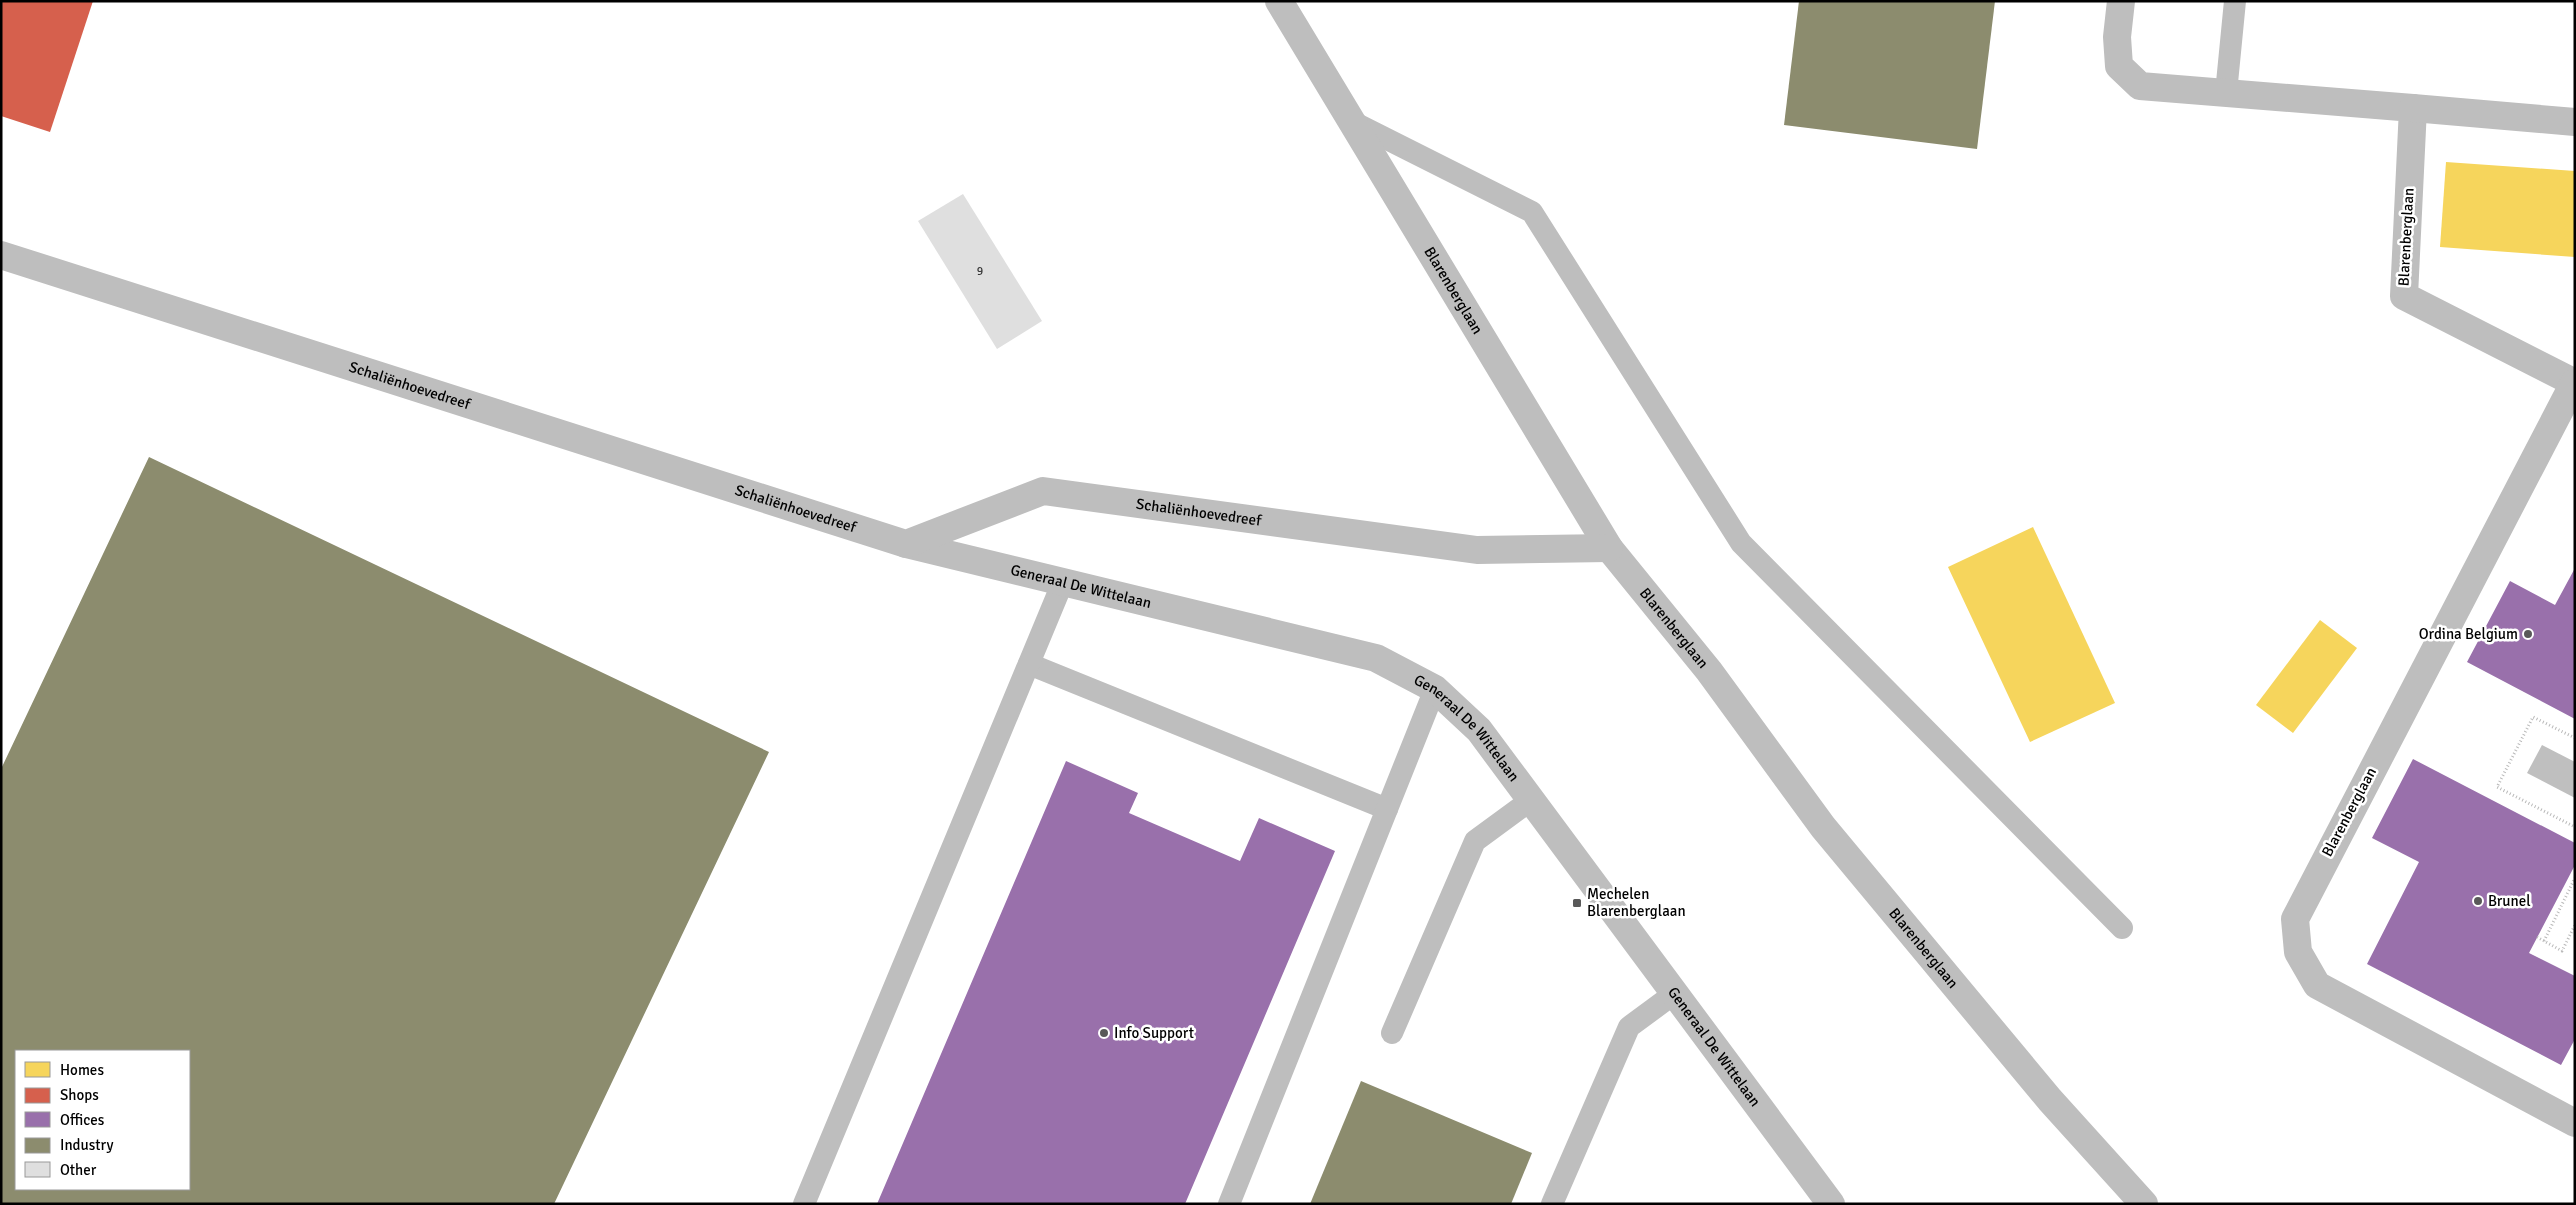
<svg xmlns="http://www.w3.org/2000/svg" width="2576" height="1205" font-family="Signika,sans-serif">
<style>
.water{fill:#bfbfbf}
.homes{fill:#f6d55c}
.shops{fill:#d6604d}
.offices{fill:#9970ab}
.industry{fill:#8c8c6e;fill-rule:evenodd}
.building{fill:#dfdfdf}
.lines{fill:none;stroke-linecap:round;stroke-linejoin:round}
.path{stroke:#b9b9b9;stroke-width:3;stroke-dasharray:1 2.5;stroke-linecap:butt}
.service{stroke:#bebebe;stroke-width:22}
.minor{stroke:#bebebe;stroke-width:28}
.tertiary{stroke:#bebebe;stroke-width:28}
.poi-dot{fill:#595959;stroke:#fff;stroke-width:2}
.labels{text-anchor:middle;stroke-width:5;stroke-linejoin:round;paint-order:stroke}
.number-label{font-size:12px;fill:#383838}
.street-label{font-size:15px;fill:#000;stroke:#fff}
.poi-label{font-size:15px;fill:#000;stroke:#fff;text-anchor:start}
</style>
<rect width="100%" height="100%" fill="#fff"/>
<!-- water -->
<path class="water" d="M2542,745L2575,762V798L2527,773Z"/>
<!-- homes -->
<g class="homes">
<path d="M2446,162L2575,171V257L2440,247Z"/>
<path d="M2033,527L2115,703L2030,742L1948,567Z"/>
<path d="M2320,620L2357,648L2293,733L2256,705Z"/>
</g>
<!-- shops -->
<path class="shops" d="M1,1H93L50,132L1,116Z"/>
<!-- offices -->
<g class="offices">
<path d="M2575,568V719L2467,662L2510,581L2555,605Z"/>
<path d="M2413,759L2575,843V865L2529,953L2575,976V1039L2561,1065L2367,964L2419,862L2372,838Z"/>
<path d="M1066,761L1138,793L1129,813L1240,861L1259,818L1335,851L1185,1204H877Z"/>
</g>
<!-- industry -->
<g class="industry">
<path d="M1799,1H1995L1977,149L1784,125Z"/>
<path d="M149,457L769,752L554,1204H1V769ZM16,1051H189V1189H16Z"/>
<path d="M1361,1081L1532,1153L1511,1204H1310Z"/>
</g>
<!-- building -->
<path class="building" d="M963,194L1042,321L997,349L918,221Z"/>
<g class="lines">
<!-- path -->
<g class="path">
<path d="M2575,738L2533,717L2497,787L2575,827"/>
<path d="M2537,937L2562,951L2575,925"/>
<path d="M2544,941L2575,878"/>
</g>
<!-- service -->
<g class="service">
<path d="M2226,93L2235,1"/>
<path d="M1349,120L1532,212L1741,543L2122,928"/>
<path d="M1029,664L1387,809"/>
<path d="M1392,1033L1475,841L1531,800"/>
<path d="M804,1204L1062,584"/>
<path d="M1229,1204L1435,689"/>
<path d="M1552,1204L1629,1027L1675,993"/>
</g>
<!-- minor -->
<g class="minor">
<path d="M2121,1L2117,37L2119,66L2140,86L2413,108L2404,296L2575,383"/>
<path d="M2413,108L2575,122"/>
<path d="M2574,383L2295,919L2298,952L2317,985L2575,1123"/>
<path id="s1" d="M906,544L1376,658L1435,689L1479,730L1831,1204"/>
</g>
<!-- tertiary -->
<g class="tertiary">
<path id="s2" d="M1279,1L1609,548L1709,671L1823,827L2050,1100L2144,1204"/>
<path id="s3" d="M1,255L906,544L1043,491L1477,550L1609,548"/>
</g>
</g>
<!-- markers -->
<g class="poi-dot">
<circle cx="2528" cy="634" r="5"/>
<circle cx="2478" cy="901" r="5"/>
<rect x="1572" y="898" width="10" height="10" rx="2.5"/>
<circle cx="1104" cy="1033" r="5"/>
</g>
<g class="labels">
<!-- number labels -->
<g class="number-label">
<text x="980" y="275">9</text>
</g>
<!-- street labels -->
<g class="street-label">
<text transform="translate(2406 237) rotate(-87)" y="5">Blarenberglaan</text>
<text dy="5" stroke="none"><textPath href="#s2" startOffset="338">Blarenberglaan</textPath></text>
<text dy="5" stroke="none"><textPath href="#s3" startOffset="429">Schaliënhoevedreef</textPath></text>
<text dy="5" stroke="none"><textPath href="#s3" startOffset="834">Schaliënhoevedreef</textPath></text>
<text dy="5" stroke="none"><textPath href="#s3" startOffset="1254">Schaliënhoevedreef</textPath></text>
<text dy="5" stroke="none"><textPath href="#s1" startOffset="180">Generaal De Wittelaan</textPath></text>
<text dy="5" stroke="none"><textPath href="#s2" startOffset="742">Blarenberglaan</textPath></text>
<text dy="5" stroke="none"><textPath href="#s1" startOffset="600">Generaal De Wittelaan</textPath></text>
<text transform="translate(2349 812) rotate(-62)" y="5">Blarenberglaan</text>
<text dy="5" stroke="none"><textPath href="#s2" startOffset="1148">Blarenberglaan</textPath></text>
<text dy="5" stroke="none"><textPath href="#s1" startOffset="1005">Generaal De Wittelaan</textPath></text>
</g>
<!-- poi labels -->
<g class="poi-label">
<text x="2518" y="639" text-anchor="end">Ordina Belgium</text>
<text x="1587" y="899">Mechelen<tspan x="1587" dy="17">Blarenberglaan</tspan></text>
<text x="2488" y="906">Brunel</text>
<text x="1114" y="1038">Info Support</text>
</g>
</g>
<!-- border -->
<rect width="2576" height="1205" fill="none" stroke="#000000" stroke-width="5"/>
<!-- legend -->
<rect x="15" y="1050" width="175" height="140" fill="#ffffff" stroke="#999999"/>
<rect x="25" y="1062" width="25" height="15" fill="#f6d55c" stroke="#999999"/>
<text x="60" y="1075" font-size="15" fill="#000000">Homes</text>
<rect x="25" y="1088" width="25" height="15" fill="#d6604d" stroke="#999999"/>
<text x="60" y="1100" font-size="15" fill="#000000">Shops</text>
<rect x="25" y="1112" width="25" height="15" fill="#9970ab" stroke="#999999"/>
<text x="60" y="1125" font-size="15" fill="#000000">Offices</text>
<rect x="25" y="1138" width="25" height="15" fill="#8c8c6e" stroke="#999999"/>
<text x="60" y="1150" font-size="15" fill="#000000">Industry</text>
<rect x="25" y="1162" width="25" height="15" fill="#dfdfdf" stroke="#999999"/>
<text x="60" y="1175" font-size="15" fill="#000000">Other</text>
</svg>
